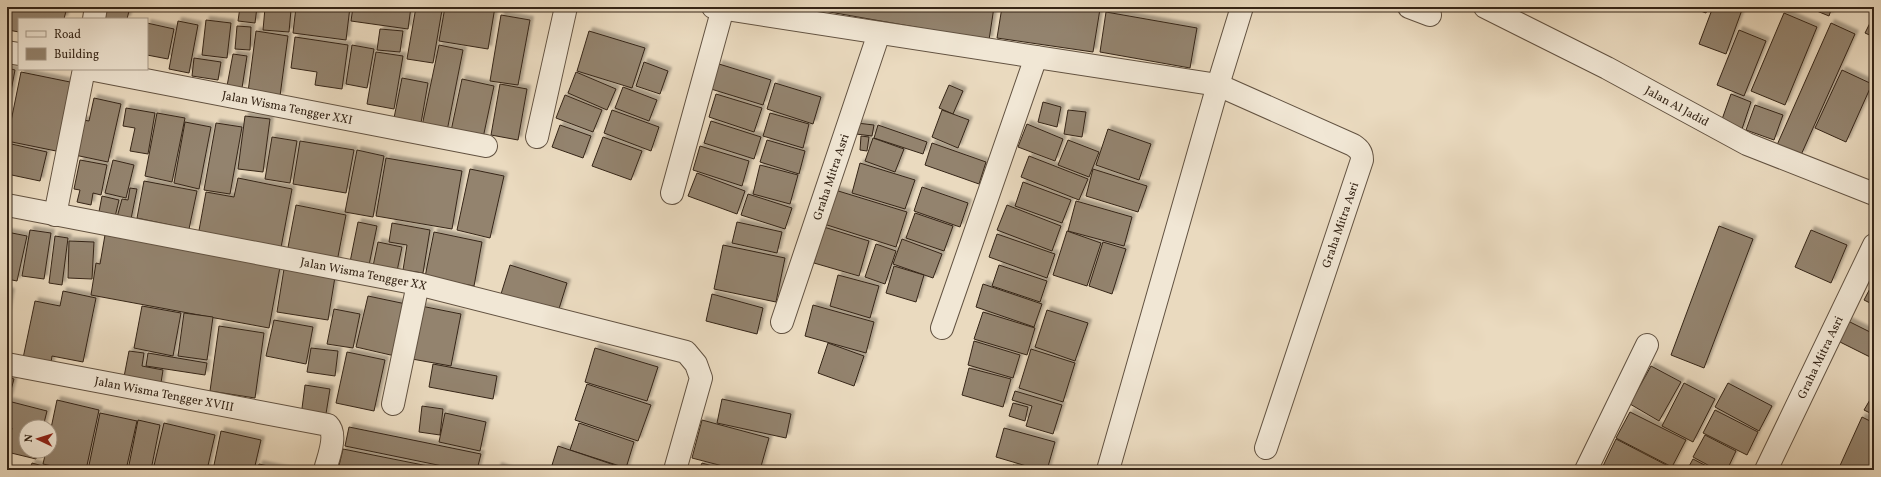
<svg xmlns="http://www.w3.org/2000/svg" width="1881" height="477" font-family="Vollkorn,serif">
<style>
.building{fill:#93836e;stroke:#352517;filter:url(#shadow)}
.lines{fill:none;stroke-linecap:round;stroke-linejoin:round}
.minor-casing{stroke:#625241;stroke-width:24}
.minor{stroke:#f1e7d5;stroke-width:22}
.labels{text-anchor:middle;stroke-width:4;stroke-linejoin:round;paint-order:stroke}
.street-label{font-size:12px;fill:#352517;stroke:#f1e7d5}
</style>
<defs>
<filter id="shadow"><feDropShadow dx="3.5" dy="-3.5" stdDeviation="1" flood-color="#0004"/></filter>
</defs>
<rect width="100%" height="100%" fill="#eadabf"/>
<filter id="stains"><feTurbulence type="fractalNoise" baseFrequency=".005" numOctaves="4"/><feColorMatrix values="0 0 0 0 .2 0 0 0 0 .09 0 0 0 0 .02 0 0 0 .5 -.17"/></filter>
<radialGradient id="worn" r=".72"><stop offset=".6" stop-color="#630" stop-opacity="0"/><stop offset="1" stop-color="#630" stop-opacity=".3"/></radialGradient>
<!-- building -->
<g class="building">
<path d="M12,7H67L64,19H19V32L8,30Z"/>
<path d="M104,7H130L127,19H101Z"/>
<path d="M178,7H203V11Z"/>
<path d="M240,7H257L255,23L238,21Z"/>
<path d="M296,7H350L346,40L293,33Z"/>
<path d="M353,7H411L408,29L351,21Z"/>
<path d="M416,7L442,10L433,63L407,59Z"/>
<path d="M445,7H495L488,49L439,41Z"/>
<path d="M801,7H994L989,40Z"/>
<path d="M1002,7H1085L1100,9L1093,52L997,38Z"/>
<path d="M1105,7H1140L1139,11Z"/>
<path d="M1690,7H1708L1706,13Z"/>
<path d="M1713,7H1743L1726,54L1699,44Z"/>
<path d="M1807,7H1832L1829,16Z"/>
<path d="M265,8L291,10L289,32L263,30Z"/>
<path d="M1106,12L1197,28L1190,68L1100,52Z"/>
<path d="M1784,13L1817,27L1785,105L1751,91Z"/>
<path d="M501,15L530,20L518,85L490,81Z"/>
<path d="M1874,15V37L1865,33Z"/>
<path d="M206,20L231,23L227,58L202,55Z"/>
<path d="M178,21L198,25L189,73L169,69Z"/>
<path d="M147,23L174,29L168,59L147,55Z"/>
<path d="M1831,23L1855,34L1801,155L1777,145Z"/>
<path d="M237,26L251,27L250,50L235,49Z"/>
<path d="M380,29L403,31L400,52L377,50Z"/>
<path d="M1739,30L1766,41L1744,96L1717,85Z"/>
<path d="M256,31L288,36L280,96L248,92Z"/>
<path d="M589,31L645,48L632,88L577,71Z"/>
<path d="M295,37L348,45L342,89L315,85L317,72L291,68Z"/>
<path d="M352,45L374,49L367,88L346,84Z"/>
<path d="M439,45L463,50L447,131L422,126Z"/>
<path d="M376,52L403,56L394,109L367,104Z"/>
<path d="M233,54L247,56L242,88L227,86Z"/>
<path d="M194,58L221,62L218,80L192,76Z"/>
<path d="M644,62L668,71L660,94L636,86Z"/>
<path d="M719,64L771,80L763,105L711,89Z"/>
<path d="M7,68L15,70L7,112Z"/>
<path d="M1842,70L1872,84L1846,142L1815,128Z"/>
<path d="M21,72L75,83L61,152L7,141Z"/>
<path d="M576,72L616,89L607,110L568,93Z"/>
<path d="M402,78L428,83L421,123L394,118Z"/>
<path d="M462,79L494,86L483,138L451,131Z"/>
<path d="M775,83L821,97L813,124L767,109Z"/>
<path d="M500,84L527,89L518,140L491,135Z"/>
<path d="M949,85L963,91L953,114L939,108Z"/>
<path d="M623,87L657,100L649,121L615,108Z"/>
<path d="M716,94L762,108L754,132L709,117Z"/>
<path d="M1731,94L1751,102L1741,132L1720,125Z"/>
<path d="M565,95L602,110L593,132L556,118Z"/>
<path d="M94,98L121,104L108,162L70,154L78,119L89,121Z"/>
<path d="M1043,102L1061,107L1057,127L1038,122Z"/>
<path d="M1755,105L1783,115L1774,140L1746,130Z"/>
<path d="M126,108L155,113L148,154L130,151L135,128L123,126Z"/>
<path d="M612,110L659,127L651,151L604,133Z"/>
<path d="M942,110L969,120L958,148L932,137Z"/>
<path d="M1068,110L1086,112L1082,137L1064,134Z"/>
<path d="M157,113L185,118L172,182L145,176Z"/>
<path d="M770,113L809,124L803,148L763,136Z"/>
<path d="M245,116L270,119L263,172L238,169Z"/>
<path d="M711,121L761,137L754,159L704,143Z"/>
<path d="M185,122L211,127L199,189L174,183Z"/>
<path d="M216,123L242,127L230,194L204,190Z"/>
<path d="M857,123L874,125L872,136L856,134Z"/>
<path d="M1027,124L1063,139L1055,161L1018,147Z"/>
<path d="M560,125L591,136L583,158L552,147Z"/>
<path d="M878,125L927,142L923,154L874,138Z"/>
<path d="M1108,129L1151,144L1139,180L1096,165Z"/>
<path d="M861,136L869,137L867,151L860,150Z"/>
<path d="M272,137L297,141L290,183L265,179Z"/>
<path d="M603,137L642,151L631,180L592,166Z"/>
<path d="M873,138L904,149L895,172L865,161Z"/>
<path d="M767,140L805,151L799,174L760,162Z"/>
<path d="M1068,140L1099,152L1089,177L1058,165Z"/>
<path d="M300,141L354,150L346,193L293,184Z"/>
<path d="M7,143L47,152L40,181L7,174Z"/>
<path d="M932,143L986,162L979,184L925,165Z"/>
<path d="M700,146L749,161L742,186L693,170Z"/>
<path d="M357,150L384,156L373,217L345,212Z"/>
<path d="M1029,156L1088,179L1079,200L1021,177Z"/>
<path d="M386,158L462,171L452,229L376,216Z"/>
<path d="M80,160L107,165L101,195L93,193L91,205L77,202L80,190L74,189Z"/>
<path d="M113,160L134,165L126,198L105,193Z"/>
<path d="M860,163L915,180L905,209L852,193Z"/>
<path d="M760,165L798,175L790,204L753,194Z"/>
<path d="M470,169L504,176L490,238L457,230Z"/>
<path d="M1093,169L1147,186L1138,212L1086,196Z"/>
<path d="M697,173L745,191L737,214L688,196Z"/>
<path d="M238,178L292,189L280,253L198,236L206,192L234,197Z"/>
<path d="M144,181L197,191L189,229L137,218Z"/>
<path d="M1023,182L1071,200L1062,223L1015,206Z"/>
<path d="M922,187L968,203L960,227L914,211Z"/>
<path d="M130,188L137,189L130,224L116,221L122,199L128,200Z"/>
<path d="M835,190L907,212L896,247L824,224Z"/>
<path d="M748,194L792,208L785,229L741,215Z"/>
<path d="M102,196L119,200L114,221L98,217Z"/>
<path d="M1076,201L1132,217L1124,246L1068,231Z"/>
<path d="M296,205L346,215L336,267L286,258Z"/>
<path d="M1007,205L1061,226L1052,251L997,230Z"/>
<path d="M915,213L953,226L944,251L906,238Z"/>
<path d="M358,222L377,226L368,270L349,267Z"/>
<path d="M737,222L782,232L777,253L732,243Z"/>
<path d="M392,223L430,230L423,273L403,270L407,245L389,242Z"/>
<path d="M1719,226L1753,239L1704,368L1671,355Z"/>
<path d="M824,227L869,241L859,276L814,263Z"/>
<path d="M30,230L51,233L44,279L22,276Z"/>
<path d="M1811,230L1847,245L1831,283L1795,267Z"/>
<path d="M1067,231L1101,243L1087,286L1053,275Z"/>
<path d="M7,232L27,236L17,281L7,279Z"/>
<path d="M434,232L482,242L474,286L425,277Z"/>
<path d="M997,234L1055,254L1047,278L989,257Z"/>
<path d="M105,235L280,267L269,328L91,295L96,263L100,264Z"/>
<path d="M55,236L68,238L62,285L49,283Z"/>
<path d="M902,239L942,254L933,278L893,264Z"/>
<path d="M69,241L94,242L92,279L68,278Z"/>
<path d="M378,242L402,247L396,276L372,271Z"/>
<path d="M1103,242L1126,249L1112,294L1089,286Z"/>
<path d="M876,244L896,251L885,284L865,277Z"/>
<path d="M723,245L785,258L776,302L714,289Z"/>
<path d="M510,265L567,283L558,312L501,294Z"/>
<path d="M999,265L1047,281L1040,302L992,286Z"/>
<path d="M894,266L924,275L916,302L886,293Z"/>
<path d="M284,269L335,277L328,320L277,312Z"/>
<path d="M838,275L879,286L870,318L830,306Z"/>
<path d="M1874,281V305L1864,300Z"/>
<path d="M983,284L1042,304L1034,327L976,307Z"/>
<path d="M7,291L11,292L7,313Z"/>
<path d="M63,291L96,298L83,362L52,356L50,369L22,363L35,301L60,306Z"/>
<path d="M712,294L763,308L757,334L706,321Z"/>
<path d="M368,296L406,304L395,356L356,347Z"/>
<path d="M813,305L874,322L866,353L805,336Z"/>
<path d="M142,306L181,313L173,356L134,348Z"/>
<path d="M421,306L461,314L451,366L412,359Z"/>
<path d="M334,309L360,314L353,348L327,344Z"/>
<path d="M1047,310L1088,323L1075,361L1035,347Z"/>
<path d="M983,312L1035,328L1027,355L974,339Z"/>
<path d="M184,313L213,317L207,360L178,356Z"/>
<path d="M274,320L313,327L306,364L266,356Z"/>
<path d="M1848,321L1874,334V359L1838,341Z"/>
<path d="M219,326L264,333L255,398L210,391Z"/>
<path d="M974,341L1020,355L1013,378L968,365Z"/>
<path d="M828,343L864,356L854,386L818,373Z"/>
<path d="M311,348L338,351L335,376L307,372Z"/>
<path d="M595,348L658,367L647,401L585,382Z"/>
<path d="M1031,349L1075,363L1063,402L1019,388Z"/>
<path d="M129,351L144,353L142,366L163,370L160,389L123,382Z"/>
<path d="M347,352L385,360L374,411L336,403Z"/>
<path d="M148,353L207,363L205,375L146,366Z"/>
<path d="M433,364L497,376L493,399L429,387Z"/>
<path d="M1651,366L1681,382L1659,421L1630,404Z"/>
<path d="M969,368L1011,379L1003,407L962,395Z"/>
<path d="M7,377L14,379L8,401L47,411L43,427H26V451H38L36,459L7,452L12,428L7,427Z"/>
<path d="M1684,383L1715,399L1693,442L1662,426Z"/>
<path d="M1728,383L1772,406L1759,431L1715,407Z"/>
<path d="M587,384L651,405L638,441L575,420Z"/>
<path d="M305,385L330,389L325,420L301,416Z"/>
<path d="M1015,391L1062,405L1053,434L1026,426L1032,406L1012,400Z"/>
<path d="M1874,393V415L1864,410Z"/>
<path d="M722,399L791,414L786,438L717,423Z"/>
<path d="M57,400L99,410L86,470H71L43,464L46,451H50V433Z"/>
<path d="M1013,403L1028,407L1025,421L1009,416Z"/>
<path d="M422,406L443,409L440,435L419,432Z"/>
<path d="M1715,410L1758,432L1747,455L1703,433Z"/>
<path d="M1630,412L1686,440L1672,467L1616,438Z"/>
<path d="M100,413L137,421L126,470H88Z"/>
<path d="M445,413L486,422L480,451L439,442Z"/>
<path d="M1862,417L1874,423V470H1838Z"/>
<path d="M138,420L160,425L151,470H128Z"/>
<path d="M702,420L769,438L760,470H738L692,458Z"/>
<path d="M164,423L215,435L207,470H153Z"/>
<path d="M579,423L634,442L626,468L570,450Z"/>
<path d="M349,427L481,454L477,470H462L345,446Z"/>
<path d="M1004,428L1055,442L1047,470H1040L996,457Z"/>
<path d="M221,431L261,440L254,470H213Z"/>
<path d="M1705,435L1736,451L1727,470H1717L1693,457Z"/>
<path d="M1616,439L1672,468L1671,470H1611L1603,466Z"/>
<path d="M558,446L629,470H567L552,465Z"/>
<path d="M343,449L448,470H338Z"/>
<path d="M1693,459L1714,470H1687Z"/>
<path d="M32,463L57,470H30Z"/>
<path d="M702,463L726,470H699Z"/>
<path d="M259,464L286,470H257Z"/>
<path d="M1013,465L1032,470H1012Z"/>
<path d="M498,466L509,470H497Z"/>
</g>
<g class="lines">
<!-- minor casing -->
<g class="minor-casing">
<g id="minor">
<path d="M713,7L1218,85L1353,145C1359,149 1362,152 1362,160L1266,448"/>
<path d="M1409,7L1430,15"/>
<path id="s1" d="M1485,7L1607,68L1747,144L1874,194"/>
<path d="M94,19L96,7"/>
<path d="M7,52L19,54"/>
<path id="s2" d="M89,69L486,146"/>
<path d="M537,137L566,7"/>
<path d="M672,193L723,8"/>
<path id="s3" d="M7,205L418,284L686,352L696,364L701,378L675,470"/>
<path d="M55,215L84,69"/>
<path id="s4" d="M782,322L879,33"/>
<path d="M942,328L1036,57"/>
<path id="s5" d="M7,364L328,425C338,435 328,458 325,470"/>
<path d="M393,404L418,284"/>
<path d="M1108,470L1218,85L1242,7"/>
<path d="M1586,470L1647,345"/>
<path id="s6" d="M1766,470L1874,245"/>
</g>
</g>
<!-- minor -->
<use href="#minor" class="minor"/>
</g>
<g class="labels">
<!-- street labels -->
<g class="street-label">
<text dy="4" stroke="none"><textPath href="#s1" startOffset="216">Jalan Al Jadid</textPath></text>
<text dy="4" stroke="none"><textPath href="#s2" startOffset="202">Jalan Wisma Tengger XXI</textPath></text>
<text dy="4" stroke="none"><textPath href="#s4" startOffset="153">Graha Mitra Asri</textPath></text>
<text transform="translate(1340 225) rotate(-71)" y="4">Graha Mitra Asri</text>
<text dy="4" stroke="none"><textPath href="#s3" startOffset="363">Jalan Wisma Tengger XX</textPath></text>
<text dy="4" stroke="none"><textPath href="#s6" startOffset="125">Graha Mitra Asri</textPath></text>
<text dy="4" stroke="none"><textPath href="#s5" startOffset="160">Jalan Wisma Tengger XVIII</textPath></text>
</g>
</g>
<!-- margin -->
<rect width="1881" height="477" fill="none" stroke="#eadabf" stroke-width="24"/>
<rect x="8" y="8" width="1865" height="461" fill="none" stroke="#352517" stroke-width="2"/>
<rect x="12" y="12" width="1857" height="453" fill="none" stroke="#352517"/>
<!-- legend -->
<rect x="18" y="18" width="130" height="52" fill="#f1e7d5" stroke="#a69989"/>
<rect x="26" y="31" width="20" height="6" fill="#f1e7d5" stroke="#a69989"/>
<text x="54" y="38" font-size="12" fill="#352517">Road</text>
<rect x="26" y="48" width="20" height="12" fill="#93836e" stroke="#a69989"/>
<text x="54" y="58" font-size="12" fill="#352517">Building</text>
<!-- north arrow -->
<g transform="translate(38 439) rotate(274)"><circle r="19" fill="#f1e7d5" stroke="#a69989"/>
<path d="M0-3L7 15L0 10L-7 15Z" fill="#8f2418"/>
<text y="-6" font-size="11" font-weight="bold" text-anchor="middle" fill="#352517">N</text>
</g>
<rect width="100%" height="100%" filter="url(#stains)"/>
<rect width="100%" height="100%" fill="url(#worn)"/>
</svg>
